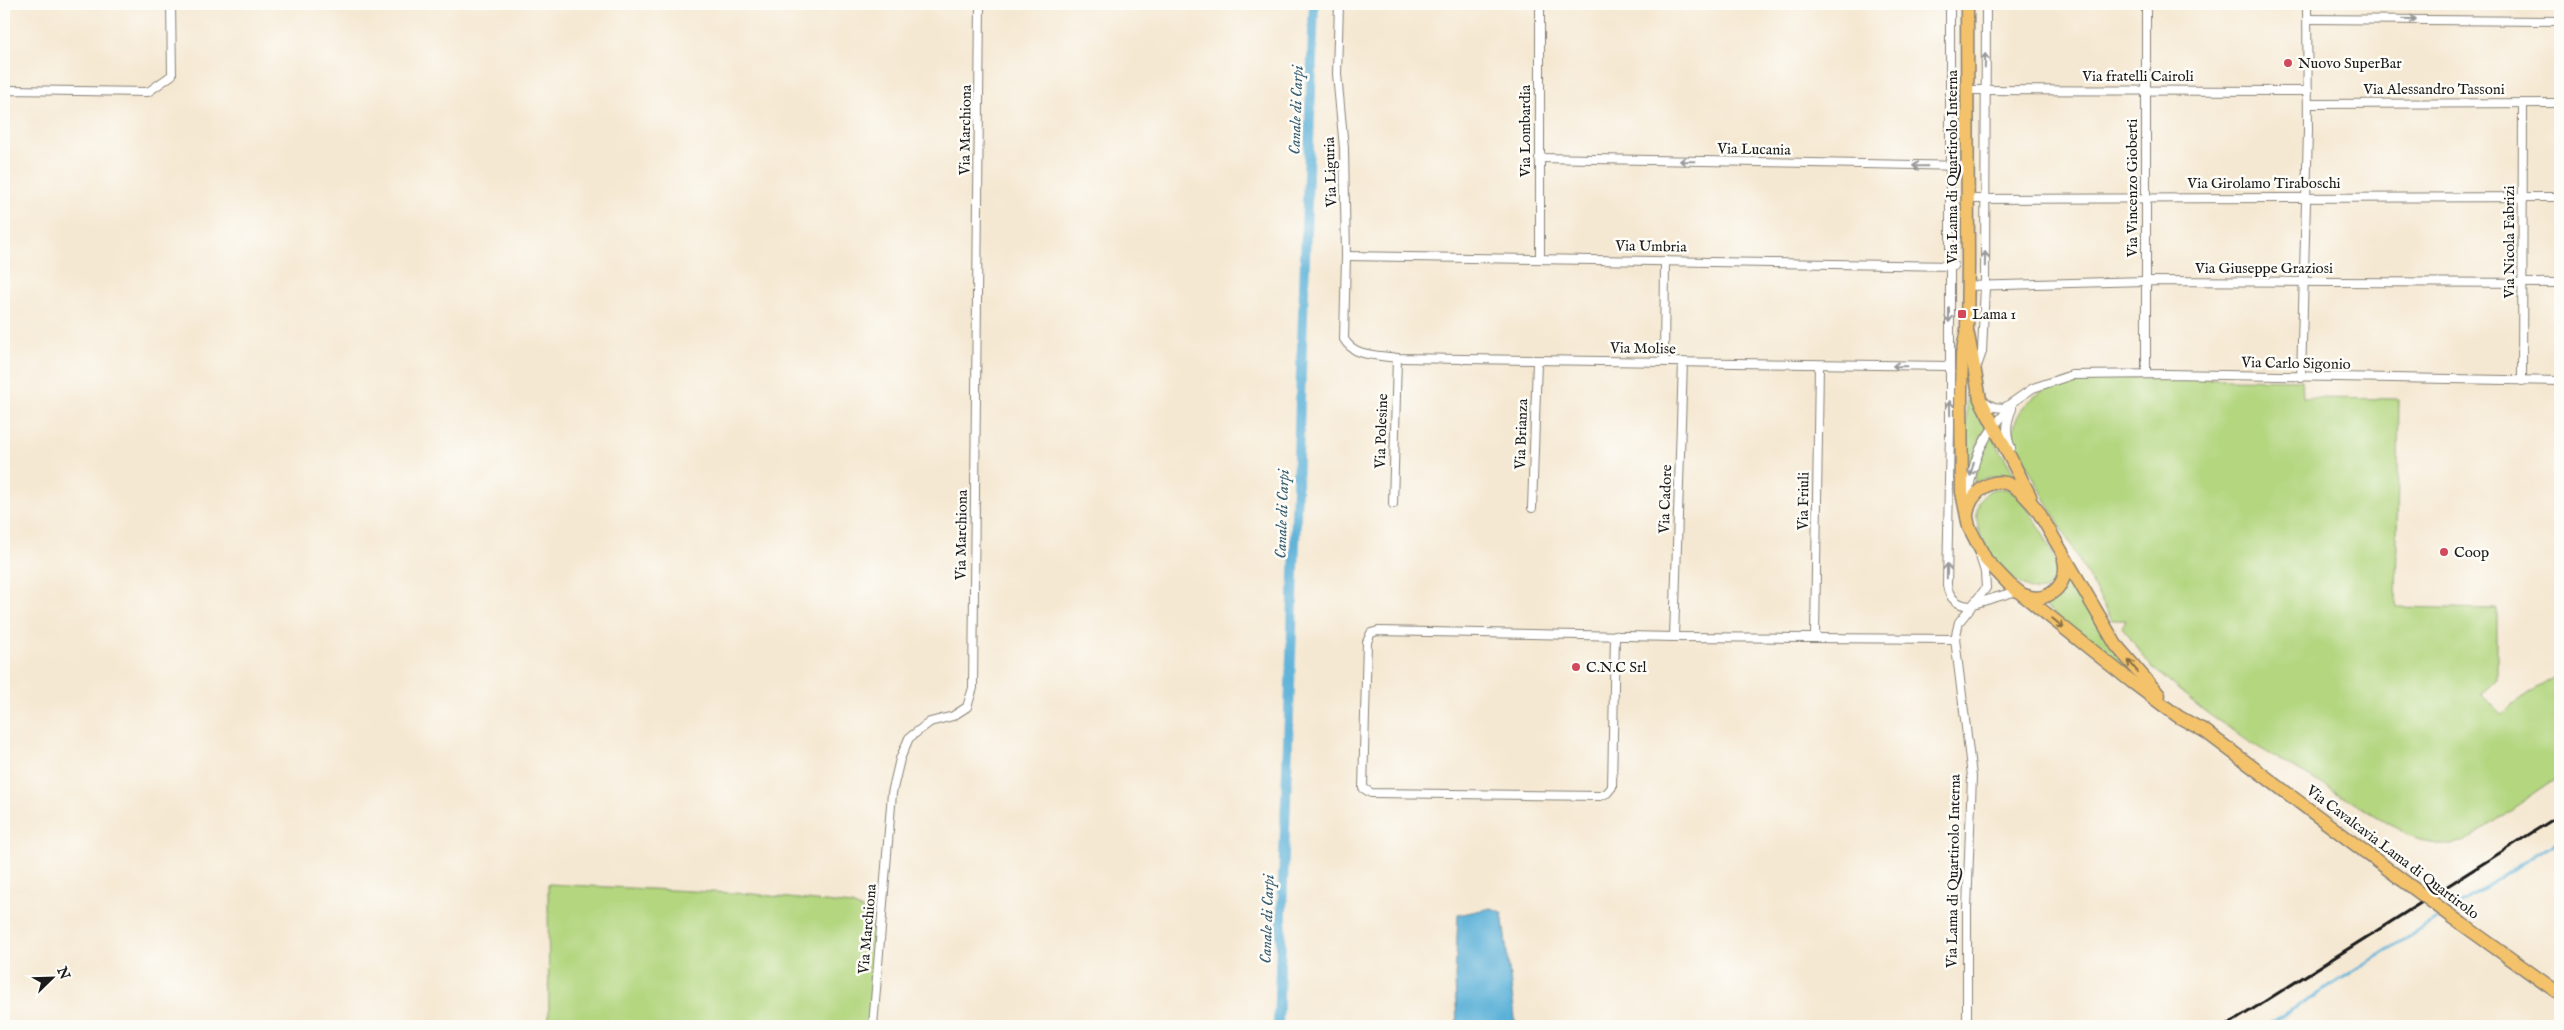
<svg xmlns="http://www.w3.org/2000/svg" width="2564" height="1030" font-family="'IM FELL English',serif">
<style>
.green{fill:#b3d67f;stroke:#68794e}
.water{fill:#5cb1d8;stroke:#3c667a}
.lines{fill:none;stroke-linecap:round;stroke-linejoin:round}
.stream{stroke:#5cb1d8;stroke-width:3}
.canal{stroke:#5cb1d8;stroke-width:10}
.minor-casing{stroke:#888277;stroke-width:10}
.primary-casing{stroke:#888277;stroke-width:15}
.minor{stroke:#fff;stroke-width:8}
.primary{stroke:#f4c26a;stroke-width:12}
.rail{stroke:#1c1c1c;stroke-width:3}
.primary-bridge-casing{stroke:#888277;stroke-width:15;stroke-linecap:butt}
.primary-bridge{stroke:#f4c26a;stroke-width:12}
.oneway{stroke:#999}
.oneway2{stroke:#886f43}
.poi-dot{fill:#d1495b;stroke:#fdfcf7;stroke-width:2}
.labels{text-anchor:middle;stroke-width:5;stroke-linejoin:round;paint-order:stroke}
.poi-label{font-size:15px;fill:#1c1c1c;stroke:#fdfcf7;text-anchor:start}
.street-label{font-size:15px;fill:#1c1c1c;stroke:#fdfcf7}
.water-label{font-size:16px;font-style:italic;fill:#395f71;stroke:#fdfcf7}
</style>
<rect width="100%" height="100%" fill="#fdfcf7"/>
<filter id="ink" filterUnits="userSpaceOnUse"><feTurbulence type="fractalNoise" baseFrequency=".02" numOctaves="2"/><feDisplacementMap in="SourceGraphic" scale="10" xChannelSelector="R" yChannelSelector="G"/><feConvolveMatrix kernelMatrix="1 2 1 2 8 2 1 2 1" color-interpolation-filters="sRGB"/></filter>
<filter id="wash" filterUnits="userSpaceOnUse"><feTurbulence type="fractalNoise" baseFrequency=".0096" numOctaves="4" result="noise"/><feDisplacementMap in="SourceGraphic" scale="20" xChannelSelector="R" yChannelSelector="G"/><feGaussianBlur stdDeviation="1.12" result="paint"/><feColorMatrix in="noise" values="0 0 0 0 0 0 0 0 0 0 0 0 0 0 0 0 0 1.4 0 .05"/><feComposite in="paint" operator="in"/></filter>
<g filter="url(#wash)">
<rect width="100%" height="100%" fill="#f5e8d2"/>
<!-- green -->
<g class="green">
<path d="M2084,377L2302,380L2303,398L2399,399L2396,607L2497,609V679L2481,694L2501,715L2527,694L2557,676L2560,683V776L2464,842L2453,845H2438L2409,835L2251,743L2207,713L2170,683L2150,665L2122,627L2126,620H2112L2014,442C2008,404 2051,381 2084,377Z"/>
<path d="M1967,395H1971L1986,426L1969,466L1966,464Z"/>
<path d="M1991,434L2017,479L2015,481C2000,473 1989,476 1974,483L1979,458Z"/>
<path d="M1993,489C1998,489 2004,488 2009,490C2026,497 2054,552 2058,570C2055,578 2052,588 2043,590C2012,598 1946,513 1993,489Z"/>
<path d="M2069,575L2129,669L2135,679L2042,604L2061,593Z"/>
<path d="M548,884L753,894L852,905L876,916L872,1026H549Z"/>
</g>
<!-- water -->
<path class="water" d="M1491,908L1502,912L1516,1026H1457L1455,979L1458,915Z"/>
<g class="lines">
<!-- stream -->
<g class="stream">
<path d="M2448,911L2560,839"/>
<path d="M2266,1026L2443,915"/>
</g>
<!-- canal -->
<path class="canal" d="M1278,1026L1314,4"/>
</g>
</g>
<g filter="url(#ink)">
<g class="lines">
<!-- minor casing -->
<g class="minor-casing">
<g id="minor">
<path d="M1339,4L1337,74L1344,148L1346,256L1344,339C1354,357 1378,355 1397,358L1949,366"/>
<path d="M1950,4V430L1947,585C1949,598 1957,605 1970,606"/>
<path d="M2308,19L2560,21"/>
<path d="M1968,90L2308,91"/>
<path d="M4,96L9,90L148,92L172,75L171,4"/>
<path d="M2308,104L2560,103"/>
<path d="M1539,158L1968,166"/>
<path d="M1969,199L2560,197"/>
<path d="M1346,256L1954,266"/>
<path d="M1540,258V4"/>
<path d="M1968,286L2145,281L2560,283"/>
<path d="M1664,361L1665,261"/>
<path d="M1976,369L1982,352L1985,286L1986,4"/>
<path d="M2146,373V4"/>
<path d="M2301,378L2308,131L2307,4"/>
<path d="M2522,381L2523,103"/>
<path d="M1983,401L1994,407L2004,408L2033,388L2072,375L2168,374L2560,381"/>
<path d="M2011,448C2005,434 2006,422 2012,409"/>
<path d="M1968,501C1971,459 1983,435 2012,406"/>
<path d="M1393,504L1397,358"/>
<path d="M1532,508L1537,362"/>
<path d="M1977,603L2017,591"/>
<path d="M1615,635L1612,787L1607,793L1600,796L1371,793L1363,788L1367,642L1371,633L1378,631L1674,637L1955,639"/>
<path d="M1674,637L1683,362"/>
<path d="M1815,637L1819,365"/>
<path d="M873,1026L892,793L900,759L909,738L930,722L953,716L967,707L973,688L980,4"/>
<path d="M1967,1026V909L1972,776L1955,639L1959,622L1986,588L1985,572L1980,556"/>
</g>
</g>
<!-- primary casing -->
<g class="primary-casing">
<g id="primary">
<path d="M1967,4L1968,265L1967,330L1962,354L1961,391L1962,492L1969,527L1986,560L2009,584L2132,682L2179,717L2208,733"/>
<path d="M1968,335L1980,399L2030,496"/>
<path d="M1967,514C1970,494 1991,474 2013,486C2023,492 2031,502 2038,511L2116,645L2159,695"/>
<path d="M2024,595C2047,605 2070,585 2064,560"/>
<path d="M2202,729L2401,879"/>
<path d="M2462,924L2560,994"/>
</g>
</g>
<!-- minor -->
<use href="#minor" class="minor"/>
<!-- primary -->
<use href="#primary" class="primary"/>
<!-- rail -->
<path class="rail" d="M2226,1026L2560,815"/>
<!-- primary-bridge casing -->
<g class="primary-bridge-casing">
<path id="primary-bridge" d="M2401,879L2462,924"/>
</g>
<!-- primary-bridge -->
<use href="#primary-bridge" class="primary-bridge"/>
</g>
<!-- one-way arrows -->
<defs><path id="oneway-shaft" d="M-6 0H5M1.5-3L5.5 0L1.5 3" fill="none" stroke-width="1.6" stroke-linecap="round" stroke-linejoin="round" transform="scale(1.25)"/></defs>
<g class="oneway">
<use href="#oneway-shaft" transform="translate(2409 19) rotate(1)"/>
<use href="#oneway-shaft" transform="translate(1985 61) rotate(-89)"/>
<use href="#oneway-shaft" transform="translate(1687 161) rotate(-179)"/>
<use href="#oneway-shaft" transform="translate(1920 166) rotate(-179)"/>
<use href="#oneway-shaft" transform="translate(1985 259) rotate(-89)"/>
<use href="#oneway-shaft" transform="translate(1949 315) rotate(90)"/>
<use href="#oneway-shaft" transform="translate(1900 366) rotate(-179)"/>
<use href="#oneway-shaft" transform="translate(1950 408) rotate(-91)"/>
<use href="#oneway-shaft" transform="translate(1972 469) rotate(105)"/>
<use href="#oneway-shaft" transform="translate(1947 571) rotate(-89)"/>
</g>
<g class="oneway2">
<use href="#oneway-shaft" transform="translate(2058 623) rotate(39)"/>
<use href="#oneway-shaft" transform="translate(2133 666) rotate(-129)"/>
</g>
</g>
<!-- markers -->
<g class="poi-dot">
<circle cx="2288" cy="63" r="5"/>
<rect x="1957" y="309" width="10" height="10" rx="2.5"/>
<circle cx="2444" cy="552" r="5"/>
<circle cx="1576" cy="667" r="5"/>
</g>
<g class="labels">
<!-- poi labels -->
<g class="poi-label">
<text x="2298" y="68">Nuovo SuperBar</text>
<text x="1972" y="319">Lama 1</text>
<text x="2454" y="557">Coop</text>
<text x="1586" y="672">C.N.C Srl</text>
</g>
<!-- street labels -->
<g class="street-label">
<text x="2138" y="81">Via fratelli Cairoli</text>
<text x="2434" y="94">Via Alessandro Tassoni</text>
<text transform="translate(965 130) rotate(-89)" y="5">Via Marchiona</text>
<text transform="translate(1525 131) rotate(-90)" y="5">Via Lombardia</text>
<text transform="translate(1754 149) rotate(1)" y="5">Via Lucania</text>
<text transform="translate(1952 167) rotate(-90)" y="5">Via Lama di Quartirolo Interna</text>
<text transform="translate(1330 172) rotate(-92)" y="5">Via Liguria</text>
<text x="2264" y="188">Via Girolamo Tiraboschi</text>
<text transform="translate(2132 188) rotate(-90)" y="5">Via Vincenzo Gioberti</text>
<text transform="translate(2509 242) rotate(-90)" y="5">Via Nicola Fabrizi</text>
<text transform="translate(1651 246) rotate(1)" y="5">Via Umbria</text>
<text x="2264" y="273">Via Giuseppe Graziosi</text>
<text transform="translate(1643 348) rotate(1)" y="5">Via Molise</text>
<text transform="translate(2296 363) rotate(1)" y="5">Via Carlo Sigonio</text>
<text transform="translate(1381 431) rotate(-88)" y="5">Via Polesine</text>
<text transform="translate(1521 434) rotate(-88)" y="5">Via Brianza</text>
<text transform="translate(1665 499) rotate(-88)" y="5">Via Cadore</text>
<text transform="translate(1803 501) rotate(-89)" y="5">Via Friuli</text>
<text transform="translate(961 535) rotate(-89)" y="5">Via Marchiona</text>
<text transform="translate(2393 852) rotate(37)" y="5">Via Cavalcavia Lama di Quartirolo</text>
<text transform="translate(1953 871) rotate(-89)" y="5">Via Lama di Quartirolo Interna</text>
<text transform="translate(867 929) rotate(-85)" y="5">Via Marchiona</text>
</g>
<!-- water labels -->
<g class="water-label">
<text transform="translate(1295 110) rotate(-88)" y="6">Canale di Carpi</text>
<text transform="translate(1281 514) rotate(-88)" y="6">Canale di Carpi</text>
<text transform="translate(1266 919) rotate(-88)" y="6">Canale di Carpi</text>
</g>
</g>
<!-- margin -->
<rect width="2564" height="1030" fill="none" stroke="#fdfcf7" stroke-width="20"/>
<!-- north arrow -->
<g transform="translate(52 978) rotate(67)" stroke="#fdfcf7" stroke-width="4" paint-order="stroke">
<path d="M0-4L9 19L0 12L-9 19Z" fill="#1c1c1c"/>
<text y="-8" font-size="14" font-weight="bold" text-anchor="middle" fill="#1c1c1c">N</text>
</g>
</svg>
